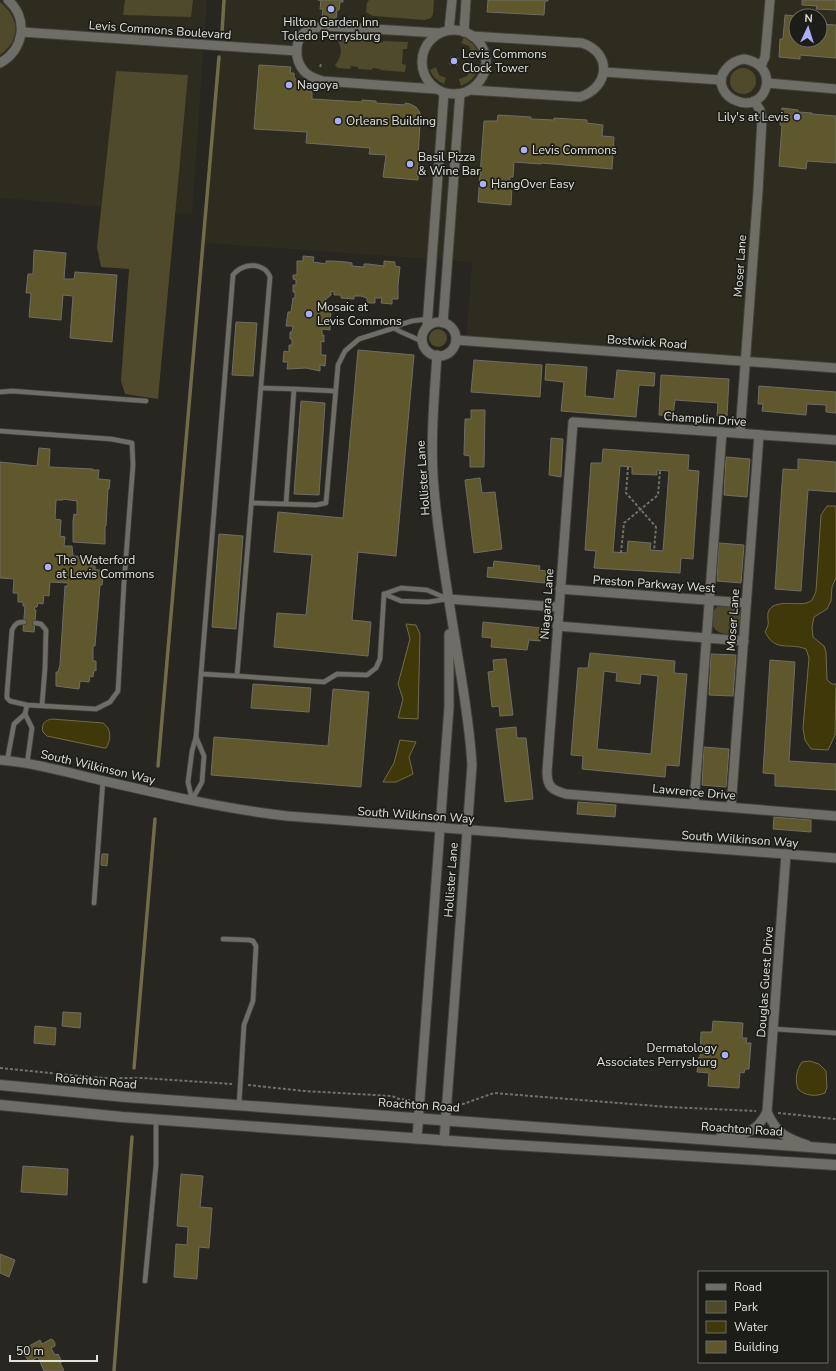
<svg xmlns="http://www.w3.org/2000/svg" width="836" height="1371" font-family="'Nunito Sans',sans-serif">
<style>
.built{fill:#2d2c1f;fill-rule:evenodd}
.green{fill:#4f4a2b}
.water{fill:#3f3909;stroke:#706c49}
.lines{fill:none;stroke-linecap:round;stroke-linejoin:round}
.stream{stroke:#706c49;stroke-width:3.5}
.building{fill:#5f582c;stroke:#6e6d65;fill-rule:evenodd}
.service-casing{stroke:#42423d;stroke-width:6}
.minor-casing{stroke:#42423d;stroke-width:11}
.tertiary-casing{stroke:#42423d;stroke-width:12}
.path{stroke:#71716b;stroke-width:2;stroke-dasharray:3 2;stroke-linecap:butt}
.service{stroke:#6f6e66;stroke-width:4.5}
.minor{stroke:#6f6e66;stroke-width:9}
.tertiary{stroke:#6f6e66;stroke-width:10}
.poi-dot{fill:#abaffb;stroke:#1d1d17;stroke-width:1.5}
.labels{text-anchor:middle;stroke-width:3.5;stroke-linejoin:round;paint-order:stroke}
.poi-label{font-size:12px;fill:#e2e2dd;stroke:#1d1d17;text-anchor:start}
.street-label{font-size:12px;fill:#e2e2dd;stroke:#1d1d17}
</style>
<rect width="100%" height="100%" fill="#272620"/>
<!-- built -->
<g class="built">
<path d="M0,0H207L192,214L0,198Z"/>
<path d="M225,0H836V368L466,341L472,262L204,243ZM796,16H820V40H796Z"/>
</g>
<!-- green -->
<g class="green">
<path d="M125,0H193L191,17L123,15Z"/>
<path d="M369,0H434L433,14L431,18L425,20L373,16L366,12L367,3Z"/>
<path d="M0,2C20,18 21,40 0,55Z"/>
<path d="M464,37L473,44L478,51L472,53L469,46L461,43Z"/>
<path d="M340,38L352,39V41H360V39L375,40V42L382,43L383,41L408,42L407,49H403L402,64L406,65L405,72L380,70V69L373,68L372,70L358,69V67L351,66L350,69L338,68L335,65C342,57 343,48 337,40Z"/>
<path d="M436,67L439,75L446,78L444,84C437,81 433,77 430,70Z"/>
<circle cx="743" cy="81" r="13"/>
<path d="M471,69L476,73C473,79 468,83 461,86L459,79L467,76Z"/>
<path d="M116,71L188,75L158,399L125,394L121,381L129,269L101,267L97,247Z"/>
<circle cx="438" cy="338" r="9"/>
<circle cx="726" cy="619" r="15"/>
</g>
<!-- water -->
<g class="water">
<path d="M827,506H836V578L832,587L831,601L827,609L814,617L812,627L813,637L824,646L826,652L827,680L832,684H836L835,735L828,750L811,749L805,740L803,728L809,658L806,649C788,642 776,653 765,632C767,628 769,624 768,620C768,617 767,614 769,610C778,597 803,609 812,600C813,598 815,594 816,591L821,515Z"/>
<path d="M406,624L416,625L420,634L418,719L398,718L403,699L398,684L410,639Z"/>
<path d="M52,719L103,723C112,729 111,740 106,748H104L47,736L43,732C41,724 45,720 52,719Z"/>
<path d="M400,740L416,742L409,757L413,774L396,782H383L394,763Z"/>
<path d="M810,1061L819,1064L826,1071L827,1087L825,1093C816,1097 805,1096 798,1089C795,1080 796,1070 802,1062Z"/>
</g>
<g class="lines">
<!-- stream -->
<g class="stream">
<path d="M222,32L224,0"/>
<path d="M158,766L219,57"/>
<path d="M134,1068L155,819"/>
<path d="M114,1371L132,1137"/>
</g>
</g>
<!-- building -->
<g class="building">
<path d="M318,0H343V2H340L339,10H337L336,19L322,18L323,9H320L321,0Z"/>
<path d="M488,0H548V1H545L544,15L487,12Z"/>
<path d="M802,0H836V10L816,9L817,6L802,5Z"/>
<path d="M785,15L796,16V40H820V18H821V24L836,25V58L800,55V59L779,57L780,39H783Z"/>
<path d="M451,57L458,58L457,65L450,64Z"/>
<path d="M259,65L291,67L290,73H294V77L298,82L303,86V87H307L306,91H312V99L362,102V100L376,101V103L405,105V103L410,104L416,107L419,111L422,118V123H420L417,176H418V180L383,177L386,155L369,154L370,148L306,143L307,132L254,129Z"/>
<path d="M782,108L798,110V112L812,113V114L836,116V163L807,161L806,169L779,166L782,125H780Z"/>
<path d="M498,115L531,117V119L554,120V118L587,120V123L603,125L602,136L614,137L612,169L541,163V164L514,162L513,177H510L509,187H512L511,205L478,202L484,121H497Z"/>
<path d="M34,250L66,253L64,279H74L75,272L117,275L112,342L70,338L73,296L63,295L61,320L29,317L31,293H26L28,274H33Z"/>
<path d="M303,256L314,257L313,262L320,263L326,264V261H333L346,262L352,263V266L364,267V264H368L384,266V261L395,262V266L400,267L398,285V299H392V304L381,303L382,298H375V303H367V298L361,296H354V299L341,298V295H334V292L331,291V295L325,300H326L325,307H331L330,330L322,329V335H324V342L321,341V355H326L325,366L320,365V371L306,368L287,369L288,362H283L284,351L289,352V345H292V339H290V332H292L293,326H286L288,312H291L293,298H295V292H293V285H296V280L293,279V275H297V261H303Z"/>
<path d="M236,322L257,323L253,376L232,375Z"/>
<path d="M358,350L414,355L396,556L358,552L352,620L371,622L368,656L274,647L277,613L306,615L312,555L274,552L278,512L343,518Z"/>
<path d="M474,360L542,365L540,397L471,392Z"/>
<path d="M546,364L587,367L585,396L614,399L617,370L655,373L654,386L639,385L636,417L561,411L564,382L545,380Z"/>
<path d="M661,375L729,379L727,416H717L718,403L675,400L673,416L659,415Z"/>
<path d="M759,386L836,392V413L826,412V405L807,404L806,415L762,411L763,404H758Z"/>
<path d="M301,401L325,403L319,495L294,494Z"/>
<path d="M471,410H485L484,467H470V456L464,455L465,419H471Z"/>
<path d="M551,438L563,439L561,477L549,475Z"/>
<path d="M39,448L50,449L49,467L93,469V470H99L98,479L110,480L109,489H108L106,526H105V544L73,542V521L74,514L77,515V501L63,499V500H56L55,519L61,520L60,536L65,537L64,546H72L73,556L88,557V558L92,559L91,565H95V570H100L99,576H103L102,585H100L95,646H93V661H96V671L94,670L93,677L90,676L89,682L80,681L79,689L56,686V672H58L60,665L65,586H68V583L50,582L49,596L44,595L43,604L38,603L37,607H35L34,610H36L34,632L23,631L25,606H23V602H18V593H13L14,579L0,578V462L37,466Z"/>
<path d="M603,449L689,455L688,470L699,471L693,559L681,558L680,573L594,568L596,551L585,550L591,463H602ZM620,466L632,467V474L657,475V470L669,471L663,551L650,550L651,543L628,541L627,553L613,552Z"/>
<path d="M726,457L750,459L747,497L724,495Z"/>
<path d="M798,459L836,462V492L808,490L801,591L775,589L783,469L798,470Z"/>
<path d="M480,478L482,493L495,492L502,549L474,553L465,480Z"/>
<path d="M219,534L243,536L236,629L212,627Z"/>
<path d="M719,543L744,545L741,583L717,581Z"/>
<path d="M494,561L540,566L539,570L546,571L545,583L487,577L488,567L493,568Z"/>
<path d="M483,622L542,628L540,641L529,640L527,650L491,647L492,638L482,637Z"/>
<path d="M590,653L675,661L674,673L687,674L679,766L666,765L665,777L582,769L583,756L571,755L578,668H588ZM604,671L617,673L616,681L640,684L641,674L658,676L651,754L597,749Z"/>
<path d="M711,654L736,655L733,696L709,695Z"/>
<path d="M506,659L513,715L500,716L499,706L492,707L488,672L494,671L493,660Z"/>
<path d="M770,660L795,662L789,761L836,764V790L775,786V774L763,773Z"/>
<path d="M253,684L311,688L309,712L251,708Z"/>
<path d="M333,689L369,692L361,787L211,775L214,737L328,746Z"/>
<path d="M516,727L517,738H526L533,799L505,802L496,729Z"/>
<path d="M704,747L729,749L726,787L702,785Z"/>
<path d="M578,802L616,805L615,817L577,814Z"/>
<path d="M774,817L811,820V832L773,829Z"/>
<path d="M102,854H108L107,866L101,865Z"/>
<path d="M63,1012L81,1013L80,1028L62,1026Z"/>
<path d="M713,1021L743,1023L742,1038H747L746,1043H751L749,1069H745L744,1073L740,1072L739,1088L708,1086L709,1073L697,1072L699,1057L700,1058L701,1032H712Z"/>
<path d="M35,1026L56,1028L55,1045L34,1043Z"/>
<path d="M23,1166L68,1169L67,1195L21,1192Z"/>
<path d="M181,1174L203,1176L200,1207L212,1208L209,1248L199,1247L197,1279L174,1277L176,1244L187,1245L188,1227L177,1226Z"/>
<path d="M0,1254L15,1260L9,1277L0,1273Z"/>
<path d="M51,1339L53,1340L55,1343V1346L51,1348L55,1355L58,1354L62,1362L60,1363L64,1370L62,1371H44L38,1357L29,1362L22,1350L40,1340L42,1344Z"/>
</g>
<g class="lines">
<!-- service casing -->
<g class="service-casing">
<g id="service">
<path d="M394,328C403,334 413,336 422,342"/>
<path d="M261,388L294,389"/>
<path d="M0,392L12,391L146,401"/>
<path d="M0,431L111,439L132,443L133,465L124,583L118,691L110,702L96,709L27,705L10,701L7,698V693L12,630C15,624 17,622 24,622"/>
<path d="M252,503L316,505L326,503L338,365L345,351L359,339L394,328L402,324L412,321L428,319"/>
<path d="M286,504L294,389L335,391"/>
<path d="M384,594L401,588L427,590L448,599"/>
<path d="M384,594L401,601L428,602L447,599"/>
<path d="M35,623L41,624L46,630L45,668L42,705"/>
<path d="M202,674L237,676"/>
<path d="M25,714L32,728L27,764"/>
<path d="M7,761L14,724L25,714L27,705"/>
<path d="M192,800L188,782L192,751L196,737L233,275C240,266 254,262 264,269C266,270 269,274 270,277L237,676L324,682L337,674L367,675L376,668L380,659L384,594"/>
<path d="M192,800L202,782L204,756L196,737"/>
<path d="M94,903L103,780"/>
<path d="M223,939L249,940L253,941L256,946L253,1001L244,1025L239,1105"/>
<path d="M774,1029L836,1033"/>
<path d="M145,1281L156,1165V1119"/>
</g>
</g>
<!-- minor casing -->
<g class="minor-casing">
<g id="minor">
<circle cx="454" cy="62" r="32"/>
<path d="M449,30L452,0"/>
<path d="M22,32L297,51"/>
<path d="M464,32L466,0"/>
<path d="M744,59C782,65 767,113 737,101C731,99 726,95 723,89C716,75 730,61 744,59Z"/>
<path d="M0,63C24,50 29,19 8,0"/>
<path d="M761,66L765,57L770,0"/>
<path d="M604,72L721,80"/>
<path d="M767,83L836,89"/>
<path d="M435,89L323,81C316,79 308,76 304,71C294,60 294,40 306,31C312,28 318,27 324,26L439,33"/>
<path d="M470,90L580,97C609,88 613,53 582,43L472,36"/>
<circle cx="439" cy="339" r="17"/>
<path d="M443,323L460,94"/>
<path d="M427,327L444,93"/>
<path d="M456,340L836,368"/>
<path d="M437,355C434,400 430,444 434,489C439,545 449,601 458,657C464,693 470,729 472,765L444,1141"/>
<path d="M740,433L758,191L762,119L760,110L754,101"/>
<path d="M836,440L573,422L547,772C547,787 552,790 566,794L836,816"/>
<path d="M560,589L746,603"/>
<path d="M448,599L558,607"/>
<path d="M557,626L744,641"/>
<path d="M0,760C36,763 70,773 104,781C165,795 225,809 287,816L836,858"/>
<path d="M694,804L722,432"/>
<path d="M731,807L759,435"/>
<path d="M767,1112C777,1134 786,1138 807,1145"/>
<path d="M719,1138C743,1134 755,1135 767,1112L786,854"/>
<path d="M417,1139L449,707V634"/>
</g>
</g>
<!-- tertiary casing -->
<g class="tertiary-casing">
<g id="tertiary">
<path d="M0,1085L126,1097L836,1149"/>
<path d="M0,1105L122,1117L479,1143L836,1165"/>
</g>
</g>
<!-- path -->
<g class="path">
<path d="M320,67L321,64"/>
<path d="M628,467L626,493L656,527L654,551"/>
<path d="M621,553L624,523L658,495L660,471"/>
<path d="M0,1068L69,1075L107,1078H142L232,1084"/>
<path d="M248,1085L304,1091L392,1096L399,1099L411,1100"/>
<path d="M457,1103L463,1104L494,1093L668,1107L756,1111"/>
<path d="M778,1113L836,1119"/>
</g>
<!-- service -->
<use href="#service" class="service"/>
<!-- minor -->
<use href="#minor" class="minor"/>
<!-- tertiary -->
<use href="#tertiary" class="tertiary"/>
</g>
<!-- markers -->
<g class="poi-dot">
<circle cx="331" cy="9" r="4"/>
<circle cx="454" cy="61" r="4"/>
<circle cx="289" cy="85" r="4"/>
<circle cx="797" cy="117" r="4"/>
<circle cx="338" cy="121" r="4"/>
<circle cx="524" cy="150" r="4"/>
<circle cx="410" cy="164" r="4"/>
<circle cx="483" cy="184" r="4"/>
<circle cx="309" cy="314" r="4"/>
<circle cx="48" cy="567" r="4"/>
<circle cx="725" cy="1055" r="4"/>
</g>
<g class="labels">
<!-- poi labels -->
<g class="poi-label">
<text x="331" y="26" text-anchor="middle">Hilton Garden Inn<tspan x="331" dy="14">Toledo Perrysburg</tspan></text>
<text x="462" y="58">Levis Commons<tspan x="462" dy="14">Clock Tower</tspan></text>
<text x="297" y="89">Nagoya</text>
<text x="789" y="121" text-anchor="end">Lily's at Levis</text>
<text x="346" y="125">Orleans Building</text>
<text x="532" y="154">Levis Commons</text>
<text x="418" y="161">Basil Pizza<tspan x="418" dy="14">&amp; Wine Bar</tspan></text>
<text x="491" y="188">HangOver Easy</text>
<text x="317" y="311">Mosaic at<tspan x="317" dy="14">Levis Commons</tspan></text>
<text x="56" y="564">The Waterford<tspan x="56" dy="14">at Levis Commons</tspan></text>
<text x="717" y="1052" text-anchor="end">Dermatology<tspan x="717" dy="14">Associates Perrysburg</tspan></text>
</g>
<!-- street labels -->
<g class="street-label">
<text transform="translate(160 30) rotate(4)" y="4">Levis Commons Boulevard</text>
<text transform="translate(740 266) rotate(-86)" y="4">Moser Lane</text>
<text transform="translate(647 342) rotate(4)" y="4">Bostwick Road</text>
<text transform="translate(705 419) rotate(4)" y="4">Champlin Drive</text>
<text transform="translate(423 478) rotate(-94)" y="4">Hollister Lane</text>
<text transform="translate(654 584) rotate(4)" y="4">Preston Parkway West</text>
<text transform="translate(547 604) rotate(-86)" y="4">Niagara Lane</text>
<text transform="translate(733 620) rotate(-86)" y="4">Moser Lane</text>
<text transform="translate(98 767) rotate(13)" y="4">South Wilkinson Way</text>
<text transform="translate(694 792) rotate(5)" y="4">Lawrence Drive</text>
<text transform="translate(416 815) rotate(4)" y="4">South Wilkinson Way</text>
<text transform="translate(740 839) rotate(4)" y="4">South Wilkinson Way</text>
<text transform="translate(451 880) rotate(-86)" y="4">Hollister Lane</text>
<text transform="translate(765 982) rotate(-86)" y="4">Douglas Guest Drive</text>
<text transform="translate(96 1081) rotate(5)" y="4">Roachton Road</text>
<text transform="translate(419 1105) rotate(4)" y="4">Roachton Road</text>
<text transform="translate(742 1129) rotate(4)" y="4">Roachton Road</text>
</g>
</g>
<!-- legend -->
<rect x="698" y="1271" width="130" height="92" fill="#1d1d17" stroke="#6c6c66"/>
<rect x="706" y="1284" width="20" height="6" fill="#6f6e66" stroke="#6c6c66"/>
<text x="734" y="1291" font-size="12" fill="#e2e2dd">Road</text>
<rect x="706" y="1301" width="20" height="12" fill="#4f4a2b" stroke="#6c6c66"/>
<text x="734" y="1311" font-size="12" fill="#e2e2dd">Park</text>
<rect x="706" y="1321" width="20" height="12" fill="#3f3909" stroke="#6c6c66"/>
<text x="734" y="1331" font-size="12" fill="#e2e2dd">Water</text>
<rect x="706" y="1341" width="20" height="12" fill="#5f582c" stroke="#6c6c66"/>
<text x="734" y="1351" font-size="12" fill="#e2e2dd">Building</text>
<!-- north arrow -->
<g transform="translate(808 28) rotate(4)"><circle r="19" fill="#1d1d17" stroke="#6c6c66"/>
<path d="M0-3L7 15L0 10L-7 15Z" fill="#abaffb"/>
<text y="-6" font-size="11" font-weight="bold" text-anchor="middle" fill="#e2e2dd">N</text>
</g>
<!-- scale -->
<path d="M10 1355v6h87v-6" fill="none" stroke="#e2e2dd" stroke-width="2"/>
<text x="16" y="1355" font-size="12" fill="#e2e2dd" stroke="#1d1d17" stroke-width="3" paint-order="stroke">50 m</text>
</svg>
